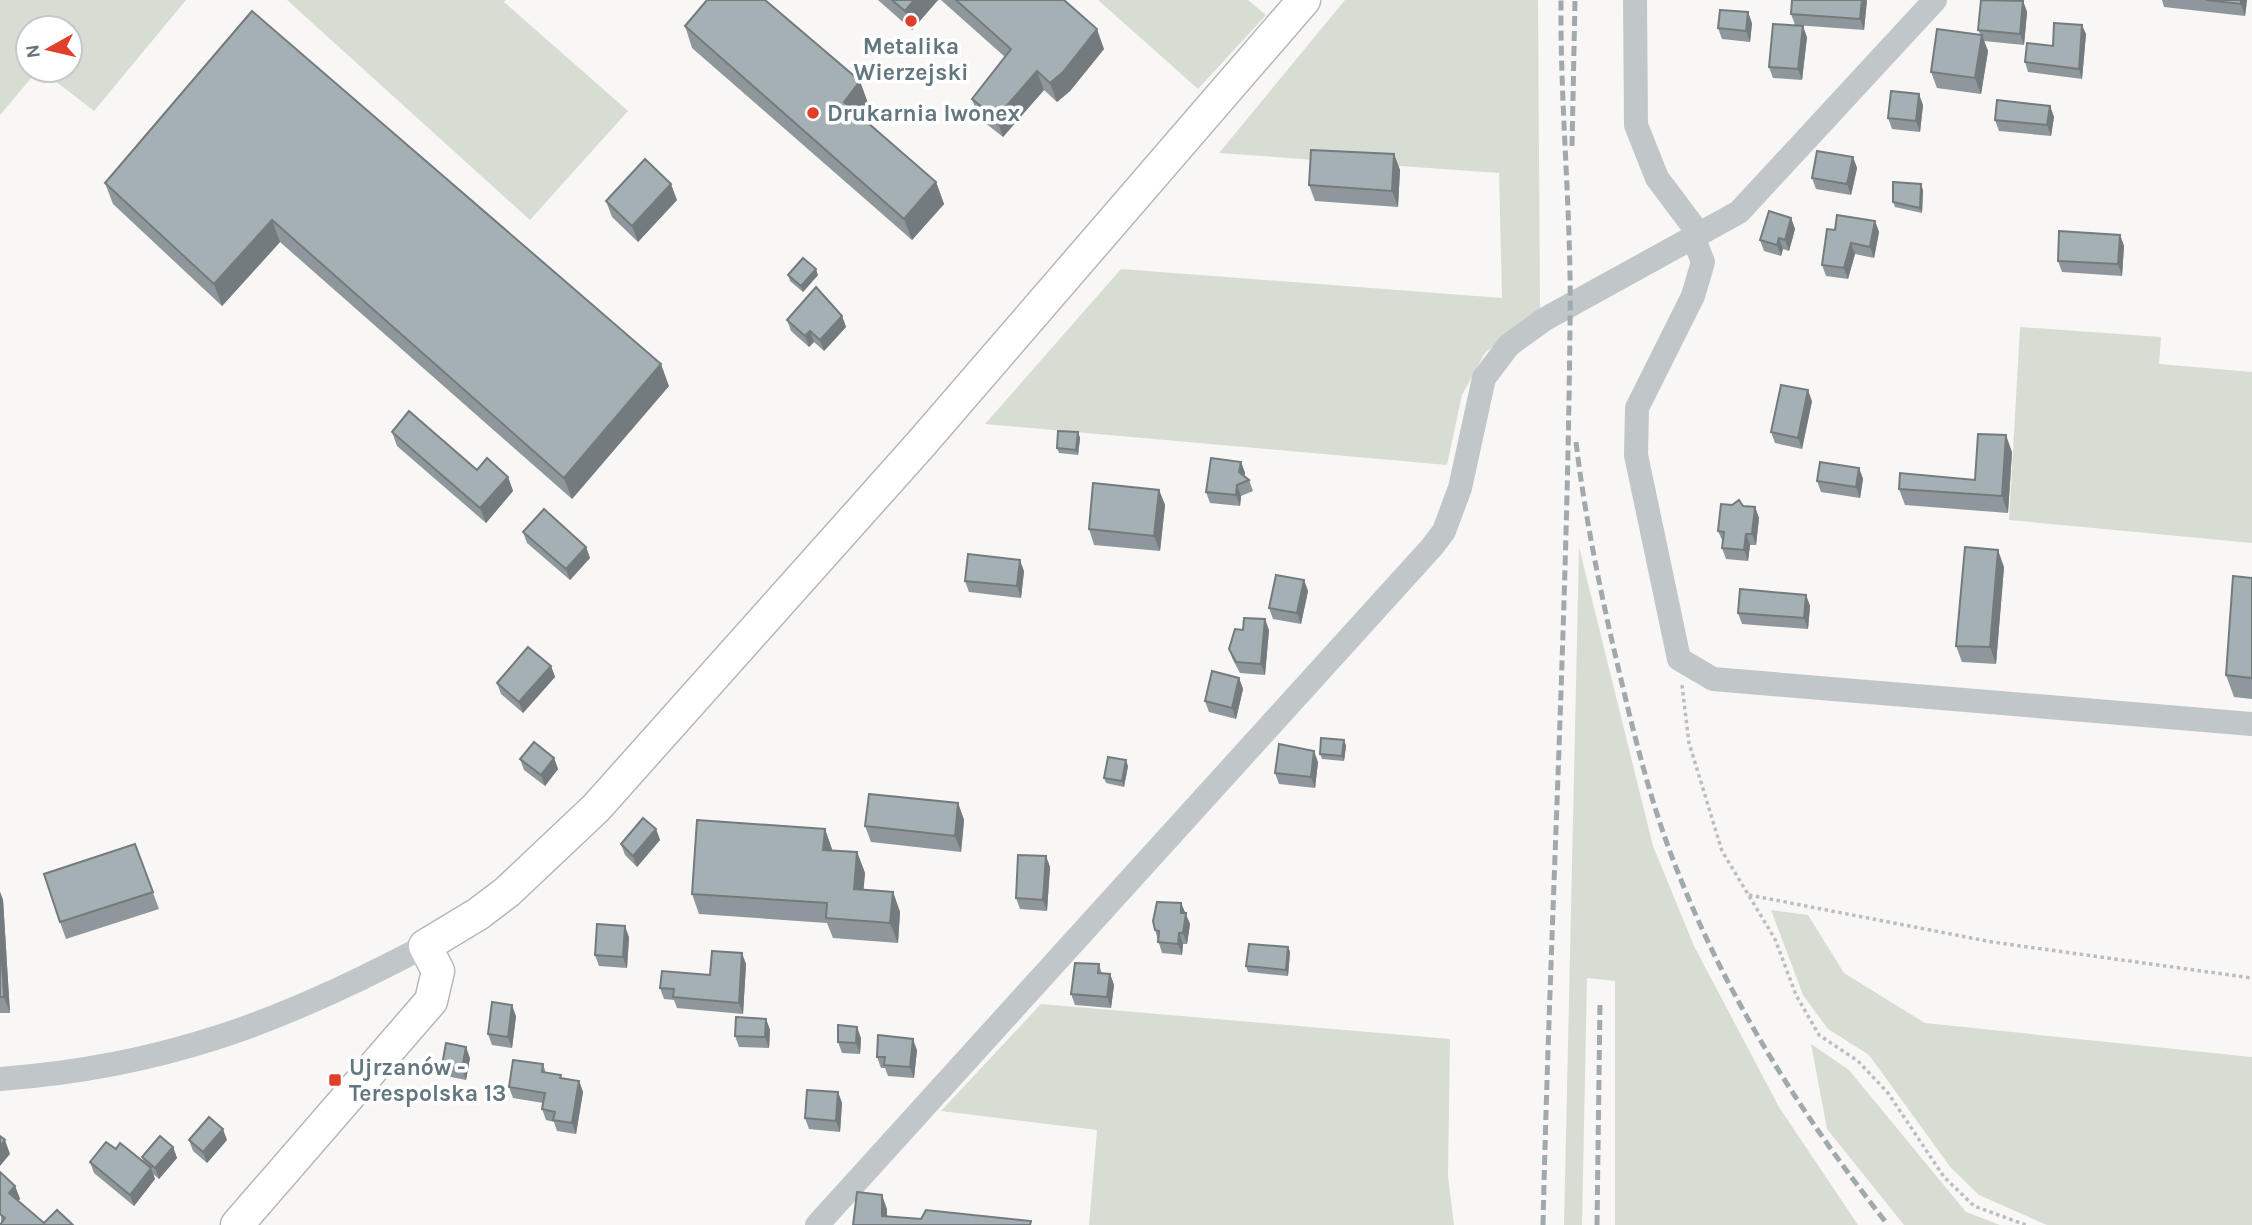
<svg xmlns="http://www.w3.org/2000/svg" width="2252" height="1225" font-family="Karla,sans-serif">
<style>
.green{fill:#d8ddd4}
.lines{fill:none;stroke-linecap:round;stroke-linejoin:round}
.major-casing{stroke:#b2b8bb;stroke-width:35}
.path{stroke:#bbbec0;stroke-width:3.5;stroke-dasharray:3.5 3.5;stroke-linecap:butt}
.minor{stroke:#c1c6c9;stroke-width:24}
.major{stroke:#fff;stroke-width:32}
.rail{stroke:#a0a9ad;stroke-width:5;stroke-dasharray:10 5;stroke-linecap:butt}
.wall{fill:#8e979b}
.shaded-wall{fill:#747b7e}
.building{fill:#a5b0b4;stroke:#747b7e;stroke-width:2}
.poi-dot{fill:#e13e2b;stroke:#fff;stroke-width:2.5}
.labels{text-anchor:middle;stroke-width:7;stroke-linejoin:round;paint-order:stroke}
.poi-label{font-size:23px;font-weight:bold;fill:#637780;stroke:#fff;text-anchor:start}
</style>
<rect width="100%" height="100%" fill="#f8f7f5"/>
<!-- green -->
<g class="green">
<path d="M0,0H186L94,111L41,70H70V28H28V70H38L0,115Z"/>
<path d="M287,0H506L504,2L628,111L530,220Z"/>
<path d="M1098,0H1248L1266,15L1198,89Z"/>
<path d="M1345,0H1538L1540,308L1485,353L1462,395L1447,465L985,424L1121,269L1502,298L1499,173L1219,153Z"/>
<path d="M2020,327L2161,337L2159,364L2252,372V543L2009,520Z"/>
<path d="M1579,547L1653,846L1694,946L1779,1107L1858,1225H1615V981L1587,978L1582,1225H1564Z"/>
<path d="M1771,910L1808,915L1844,973L1925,1023L2252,1057V1225H2047L1979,1195L1951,1168L1869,1055L1828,1029L1803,995Z"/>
<path d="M1041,1004L1450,1039L1448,1176L1454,1225H1089L1097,1130L941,1111Z"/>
<path d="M1811,1044L1849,1070L1966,1212L2000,1225H1904L1827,1129Z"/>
</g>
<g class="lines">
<!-- major casing -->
<g class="major-casing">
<path id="major" d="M237,1225L431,1001L438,971L425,946L478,914L507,892L596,808L920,445L1304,0"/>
</g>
<!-- path -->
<g class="path">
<path d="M1682,685L1689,743L1722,851L1775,939L1796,995L1819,1035L1858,1061L1888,1093L1944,1177L1974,1206L2026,1225"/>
<path d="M1749,895L1992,942L2252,978"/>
</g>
<!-- minor -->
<g class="minor">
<path d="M1635,0L1636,125L1657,178L1699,234"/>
<path d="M1693,237L1703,262L1693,296L1637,408L1636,455L1679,659L1713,679L2252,724"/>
<path d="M0,1079C163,1067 282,1022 425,946"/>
<path d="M817,1225L1432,547L1444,531L1460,488L1484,378L1509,345L1545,319L1739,212L1935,0"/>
</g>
<!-- major -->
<use href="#major" class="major"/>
<!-- rail -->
<g class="rail">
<path d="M1572,146L1575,0"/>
<path d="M1576,442C1584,509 1597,575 1612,641C1630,718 1648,797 1677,870C1728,1000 1802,1116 1888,1225"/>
<path d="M1543,1225C1550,925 1567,626 1570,326C1572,217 1560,109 1561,0"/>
<path d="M1597,1225L1600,1002"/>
</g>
</g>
<!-- wall -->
<g class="wall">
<path d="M878,0H938L912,30Z"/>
<path d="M941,0H1064L1104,49L1070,91L1057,102L1044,90L1003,137L979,118L972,99L1005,57Z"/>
<path d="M1792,0H1867L1864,30L1795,25L1791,14Z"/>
<path d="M2162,0H2247L2245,16L2164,7Z"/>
<path d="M2023,1L2027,12L2024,45L1984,41L1988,51L1981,94L1937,88L1931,72L1980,34L1978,30Z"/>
<path d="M252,11L669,386L572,499L280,242L222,306L113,204L105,183Z"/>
<path d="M1752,23L1750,42L1722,39L1718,28Z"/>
<path d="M685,26L868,103L858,114L936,182L944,204L912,240L692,48Z"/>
<path d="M2086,34L2082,79L2028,72L2025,62L2053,46Z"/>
<path d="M1807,37L1802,80L1773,78L1769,67Z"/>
<path d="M1923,105L1920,132L1892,129L1888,118Z"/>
<path d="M2050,106L2054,117L2051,136L1999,131L1995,120Z"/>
<path d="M1394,154L1400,170L1398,207L1315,201L1309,185Z"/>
<path d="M1853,157L1857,168L1851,195L1816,189L1812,178Z"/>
<path d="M1923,190L1922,213L1895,207L1893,202Z"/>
<path d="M677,200L638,242L612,217L606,201Z"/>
<path d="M1791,218L1795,229L1789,251L1783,249L1781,256L1764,251L1760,240Z"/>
<path d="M1875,221L1879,232L1874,258L1855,254L1848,279L1826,276L1822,265Z"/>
<path d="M2120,235L2124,246L2122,276L2062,272L2058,261Z"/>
<path d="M788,275H818L803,292L790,281Z"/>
<path d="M842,316L846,327L824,351L814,342L809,347L791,331L787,320Z"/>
<path d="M1812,401L1802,449L1775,443L1771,432Z"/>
<path d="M392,432L477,470L508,477L513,491L486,523L397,446Z"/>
<path d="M1078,432L1080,438L1078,455L1059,453L1057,448Z"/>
<path d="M2012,452L2008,513L1905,505L1899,489L1975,480Z"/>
<path d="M1241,462L1245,473L1244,476L1249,480L1253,491L1241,496L1240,506L1210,503L1206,492Z"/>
<path d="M1859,468L1863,479L1860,498L1821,492L1817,481Z"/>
<path d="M1159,490L1165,505L1160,551L1094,545L1089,529Z"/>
<path d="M1743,506L1755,507L1759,518L1756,545H1750L1748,561L1726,559L1722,548L1723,542L1718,531Z"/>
<path d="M523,532L586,547L590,558L570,580L527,543Z"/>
<path d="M2004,567L1996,664L1962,662L1956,646Z"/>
<path d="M1024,571L1021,598L969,592L965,581Z"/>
<path d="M2252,578V699L2234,697L2226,675Z"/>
<path d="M1304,580L1308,591L1301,624L1273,619L1269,608Z"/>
<path d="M1806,595L1810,606L1808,629L1742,624L1738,613Z"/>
<path d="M1243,630H1269L1265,675L1240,673L1233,660L1229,649Z"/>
<path d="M551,666L555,677L523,713L501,694L497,683Z"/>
<path d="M1239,678L1243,689L1236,719L1209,712L1205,701Z"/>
<path d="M1344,740L1346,746L1344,761L1322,759L1320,754Z"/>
<path d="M554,758L558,769L545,786L524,770L520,759Z"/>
<path d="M1318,762L1315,788L1279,784L1275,773Z"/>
<path d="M1128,766L1124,787L1106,783L1104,778Z"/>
<path d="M958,803L964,820L961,852L871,842L865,826Z"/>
<path d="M656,829L660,840L637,867L625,855L621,844Z"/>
<path d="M825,829L832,850L857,852L865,873L863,890L893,892L900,912L898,943L833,938L827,923L699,914L692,894Z"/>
<path d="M135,844L159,909L66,939L60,922Z"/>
<path d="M1046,856L1050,867L1047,911L1020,909L1016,898Z"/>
<path d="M0,892L3,900L10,1013H0Z"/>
<path d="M1181,903L1190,924L1187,944H1183L1182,955L1162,953L1155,930Z"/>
<path d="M629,937L627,968L599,966L595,955Z"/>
<path d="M1288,947L1290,952L1288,976L1248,972L1246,966Z"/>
<path d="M746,964L743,1014L677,1008L674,1000L664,999L660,988L710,975Z"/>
<path d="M1099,964L1102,974H1110L1114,985L1111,1008L1075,1005L1071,994Z"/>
<path d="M516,1016L512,1048L492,1045L488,1034Z"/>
<path d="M766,1019L770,1030L769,1048L739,1047L735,1036Z"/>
<path d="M861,1038L860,1054L842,1053L838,1042Z"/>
<path d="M917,1050L914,1078L888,1076L885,1068H881L877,1057Z"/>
<path d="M470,1058L466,1080L446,1076L442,1065Z"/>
<path d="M543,1064L546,1073L562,1078L579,1081L583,1092L576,1134L557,1131L554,1122L546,1120L542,1109L543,1103L513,1098L509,1087Z"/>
<path d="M838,1092L842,1103L840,1132L809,1129L805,1118Z"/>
<path d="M189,1140H227L207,1163L193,1151Z"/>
<path d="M173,1147L177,1158L159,1179L153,1174L155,1179L134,1206L94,1173L90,1162L116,1149L144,1163L142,1157Z"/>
<path d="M0,1172L15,1186L20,1199L18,1201L44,1223L73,1225L1,1224Z"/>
</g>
<!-- shaded-wall -->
<g class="shaded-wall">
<path d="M914,0H938L912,30L905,11Z"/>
<path d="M1862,0H1867L1864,30L1860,19Z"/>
<path d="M2241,0H2247L2245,16L2241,4Z"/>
<path d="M2023,1L2027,12L2024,45L2020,34Z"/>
<path d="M1748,12L1752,23L1750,42L1746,31Z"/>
<path d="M2082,25L2086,34L2082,79L2079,69Z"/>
<path d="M1803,26L1807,37L1802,80L1798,69Z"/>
<path d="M1097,29L1104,49L1070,91L1057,102L1050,83Z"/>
<path d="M1982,35L1988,51L1981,94L1975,78Z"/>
<path d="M1037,71L1044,90L1003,137L996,118Z"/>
<path d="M860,81L868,103L851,123L844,102Z"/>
<path d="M1919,94L1923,105L1920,132L1916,121Z"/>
<path d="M2050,106L2054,117L2051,136L2047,125Z"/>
<path d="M1394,154L1400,170L1398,207L1392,191Z"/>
<path d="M1853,157L1857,168L1851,195L1847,184Z"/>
<path d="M936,182L944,204L912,240L904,219Z"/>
<path d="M671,184L677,200L638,242L632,226Z"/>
<path d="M1921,184L1923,190L1922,213L1920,208Z"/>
<path d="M1791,218L1795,229L1789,251L1785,240Z"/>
<path d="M272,220L280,242L222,306L214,284Z"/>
<path d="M1875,221L1879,232L1874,258L1870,247Z"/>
<path d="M2120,235L2124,246L2122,276L2118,264Z"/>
<path d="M1779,238L1783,249L1781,256L1777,245Z"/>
<path d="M1851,243L1855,254L1848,279L1844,268Z"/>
<path d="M816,269L818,275L803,292L801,286Z"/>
<path d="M842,316L846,327L824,351L820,340Z"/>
<path d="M810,331L814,342L809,347L805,336Z"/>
<path d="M661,364L669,386L572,499L564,478Z"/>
<path d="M1808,390L1812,401L1802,449L1798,438Z"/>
<path d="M1078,432L1080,438L1078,455L1076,450Z"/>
<path d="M2006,435L2012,452L2008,513L2002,496Z"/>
<path d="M1241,462L1245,473L1243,483L1239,472Z"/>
<path d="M1859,468L1863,479L1860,498L1856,487Z"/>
<path d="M508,477L513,491L486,523L480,508Z"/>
<path d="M1237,485L1241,496L1240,506L1236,495Z"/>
<path d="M1159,490L1165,505L1160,551L1154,536Z"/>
<path d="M1755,507L1759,518L1756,545L1752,534Z"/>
<path d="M1746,534L1750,545L1748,561L1744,550Z"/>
<path d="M586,547L590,558L570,580L566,569Z"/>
<path d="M1998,550L2004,567L1996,664L1990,647Z"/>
<path d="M1020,560L1024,571L1021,598L1017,586Z"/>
<path d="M1304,580L1308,591L1301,624L1297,613Z"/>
<path d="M1806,595L1810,606L1808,629L1804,618Z"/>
<path d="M1265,619L1269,630L1265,675L1261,664Z"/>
<path d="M551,666L555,677L523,713L519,702Z"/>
<path d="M1239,678L1243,689L1236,719L1232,708Z"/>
<path d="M1344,740L1346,746L1344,761L1342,756Z"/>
<path d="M1314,751L1318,762L1315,788L1311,777Z"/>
<path d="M554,758L558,769L545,786L541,775Z"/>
<path d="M1126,760L1128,766L1124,787L1122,781Z"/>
<path d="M958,803L964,820L961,852L955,836Z"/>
<path d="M656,829L660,840L637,867L633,856Z"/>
<path d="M825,829L832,849L831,870L823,850Z"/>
<path d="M857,852L865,873L862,909L854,889Z"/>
<path d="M1046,856L1050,867L1047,911L1043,900Z"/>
<path d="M0,892L3,900L10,1013L4,997L0,931Z"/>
<path d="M893,892L900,912L898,943L890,923Z"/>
<path d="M1181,903L1190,924L1187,944L1183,933L1181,913Z"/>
<path d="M625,926L629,937L627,968L623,957Z"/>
<path d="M1179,933L1183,944L1182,955L1178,944Z"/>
<path d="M1288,947L1290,952L1288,976L1286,970Z"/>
<path d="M742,953L746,964L743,1014L739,1003Z"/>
<path d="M1110,974L1114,985L1111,1008L1107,997Z"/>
<path d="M512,1005L516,1016L512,1048L508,1037Z"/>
<path d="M766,1019L770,1030L769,1048L765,1037Z"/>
<path d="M857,1027L861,1038L860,1054L856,1043Z"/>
<path d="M913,1039L917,1050L914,1078L910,1067Z"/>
<path d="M466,1047L470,1058L466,1080L462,1069Z"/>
<path d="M579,1081L583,1092L576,1134L572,1123Z"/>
<path d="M838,1092L842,1103L840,1132L836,1121Z"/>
<path d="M223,1129L227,1140L207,1163L203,1152Z"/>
<path d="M5,1140L10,1154L0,1166V1146Z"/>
<path d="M173,1147L177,1158L159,1179L155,1168Z"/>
<path d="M151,1168L155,1179L134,1206L130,1195Z"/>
<path d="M15,1186L20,1199L14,1206L9,1193Z"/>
<path d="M882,1195L887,1209V1225L882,1216Z"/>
</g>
<!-- building -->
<g class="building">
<path d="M707,0H765L860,81L844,102L936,182L904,219L685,26Z"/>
<path d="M892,0H914L905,11Z"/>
<path d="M956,0H1064L1097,29L1063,72L1050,83L1037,71L996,118L972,99L1011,49Z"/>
<path d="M1792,0H1862L1860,19L1791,14Z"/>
<path d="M1981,0L2023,1L2020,34L1978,30Z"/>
<path d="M2206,0H2241V4Z"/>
<path d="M1720,10L1748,12L1746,31L1718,28Z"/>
<path d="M252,11L661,364L564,478L272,220L214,284L105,183Z"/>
<path d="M2054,23L2082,25L2079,69L2025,62L2027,43L2053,46Z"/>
<path d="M1773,24L1803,26L1798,69L1769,67Z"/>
<path d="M1937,29L1982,35L1975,78L1931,72Z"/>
<path d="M1891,91L1919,94L1916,121L1888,118Z"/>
<path d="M1997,100L2050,106L2047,125L1995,120Z"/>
<path d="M1311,150L1394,154L1392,191L1309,185Z"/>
<path d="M1817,151L1853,157L1847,184L1812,178Z"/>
<path d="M645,159L671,184L632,226L606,201Z"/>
<path d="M1893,182L1921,184L1920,208L1893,202Z"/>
<path d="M1769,211L1791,218L1785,240L1779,238L1777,245L1760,240Z"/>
<path d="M1837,215L1875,221L1870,247L1851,243L1844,268L1822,265L1827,229L1835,230Z"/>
<path d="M2059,231L2120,235L2118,264L2058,261Z"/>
<path d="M803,258L816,269L801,286L788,275Z"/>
<path d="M816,287L842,316L820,340L810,331L805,336L787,320Z"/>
<path d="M1781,385L1808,390L1798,438L1771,432Z"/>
<path d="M409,411L477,470L487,458L508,477L480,508L392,432Z"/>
<path d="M1058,431L1078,432L1076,450L1057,448Z"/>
<path d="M1978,434L2006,435L2002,496L1899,489L1900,473L1975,480Z"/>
<path d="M1211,458L1241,462L1239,472L1249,480L1237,485L1236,495L1206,492Z"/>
<path d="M1820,462L1859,468L1856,487L1817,481Z"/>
<path d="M1093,483L1159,490L1154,536L1089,529Z"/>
<path d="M1739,500L1743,506L1755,507L1752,534H1746L1744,550L1722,548L1724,532L1718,531L1721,504L1732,505Z"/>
<path d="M544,509L586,547L566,569L523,532Z"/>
<path d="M1965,547L1998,550L1990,647L1956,646Z"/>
<path d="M968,554L1020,560L1017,586L965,581Z"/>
<path d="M1276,575L1304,580L1297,613L1269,608Z"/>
<path d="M2233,576L2252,578V678L2226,675Z"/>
<path d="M1740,589L1806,595L1804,618L1738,613Z"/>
<path d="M1244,618L1265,619L1261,664L1236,662L1229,649L1235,629L1243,630Z"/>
<path d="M528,647L551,666L519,702L497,683Z"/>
<path d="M1212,671L1239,678L1232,708L1205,701Z"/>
<path d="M1321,738L1344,740L1342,756L1320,754Z"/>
<path d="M534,742L554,758L541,775L520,759Z"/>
<path d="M1279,744L1314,751L1311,777L1275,773Z"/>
<path d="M1108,757L1126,760L1122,781L1104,778Z"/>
<path d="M869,794L958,803L955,836L865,826Z"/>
<path d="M643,818L656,829L633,856L621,844Z"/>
<path d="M697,820L825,829L823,850L857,852L854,889L893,892L890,923L826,918L827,903L692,894Z"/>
<path d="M135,844L153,892L60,922L44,874Z"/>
<path d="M1018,855L1046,856L1043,900L1016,898Z"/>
<path d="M1157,902L1181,903V913H1186L1183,933H1179L1178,944L1158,942L1159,931L1155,930L1153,921Z"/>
<path d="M597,924L625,926L623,957L595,955Z"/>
<path d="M0,931L4,997H0Z"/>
<path d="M1249,944L1288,947L1286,970L1246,966Z"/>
<path d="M712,951L742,953L739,1003L673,997L674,989L660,988L662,971L710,975Z"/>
<path d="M1075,963L1099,964L1098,973L1110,974L1107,997L1071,994Z"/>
<path d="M492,1002L512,1005L508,1037L488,1034Z"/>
<path d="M736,1017L766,1019L765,1037L735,1036Z"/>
<path d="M838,1025L857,1027L856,1043L838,1042Z"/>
<path d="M878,1035L913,1039L910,1067L884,1065L885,1057H877Z"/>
<path d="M446,1043L466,1047L462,1069L442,1065Z"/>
<path d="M513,1060L543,1064L542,1072L561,1075L560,1078L579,1081L572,1123L553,1120L555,1112L542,1109L545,1093L509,1087Z"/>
<path d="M807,1090L838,1092L836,1121L805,1118Z"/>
<path d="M209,1117L223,1129L203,1152L189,1140Z"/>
<path d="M0,1136L5,1140L0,1146Z"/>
<path d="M160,1136L173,1147L155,1168L142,1157Z"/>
<path d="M106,1142L116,1149L120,1143L151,1168L130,1195L90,1162Z"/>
<path d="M0,1172L15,1186L9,1193L44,1223L57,1210L73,1225H0L5,1218L0,1214Z"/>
<path d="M857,1192L882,1195V1216L921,1219L926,1210L1031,1221L1030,1225H853Z"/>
</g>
<!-- markers -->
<g class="poi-dot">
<circle cx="911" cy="21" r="7"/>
<circle cx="813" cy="113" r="7"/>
<rect x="328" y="1073" width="14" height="14" rx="3.5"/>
</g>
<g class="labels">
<!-- poi labels -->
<g class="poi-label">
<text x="911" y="54" text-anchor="middle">Metalika<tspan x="911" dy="26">Wierzejski</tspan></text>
<text x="827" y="121">Drukarnia Iwonex</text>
<text x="349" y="1075">Ujrzanów -<tspan x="349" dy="26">Terespolska 13</tspan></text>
</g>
</g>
<!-- north arrow -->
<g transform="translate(49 49) rotate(262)"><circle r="33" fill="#ffffff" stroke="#c1c9cc" stroke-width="2"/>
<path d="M0-5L12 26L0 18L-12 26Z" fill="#e13e2b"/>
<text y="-10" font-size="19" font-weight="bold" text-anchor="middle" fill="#637780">N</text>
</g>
</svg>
